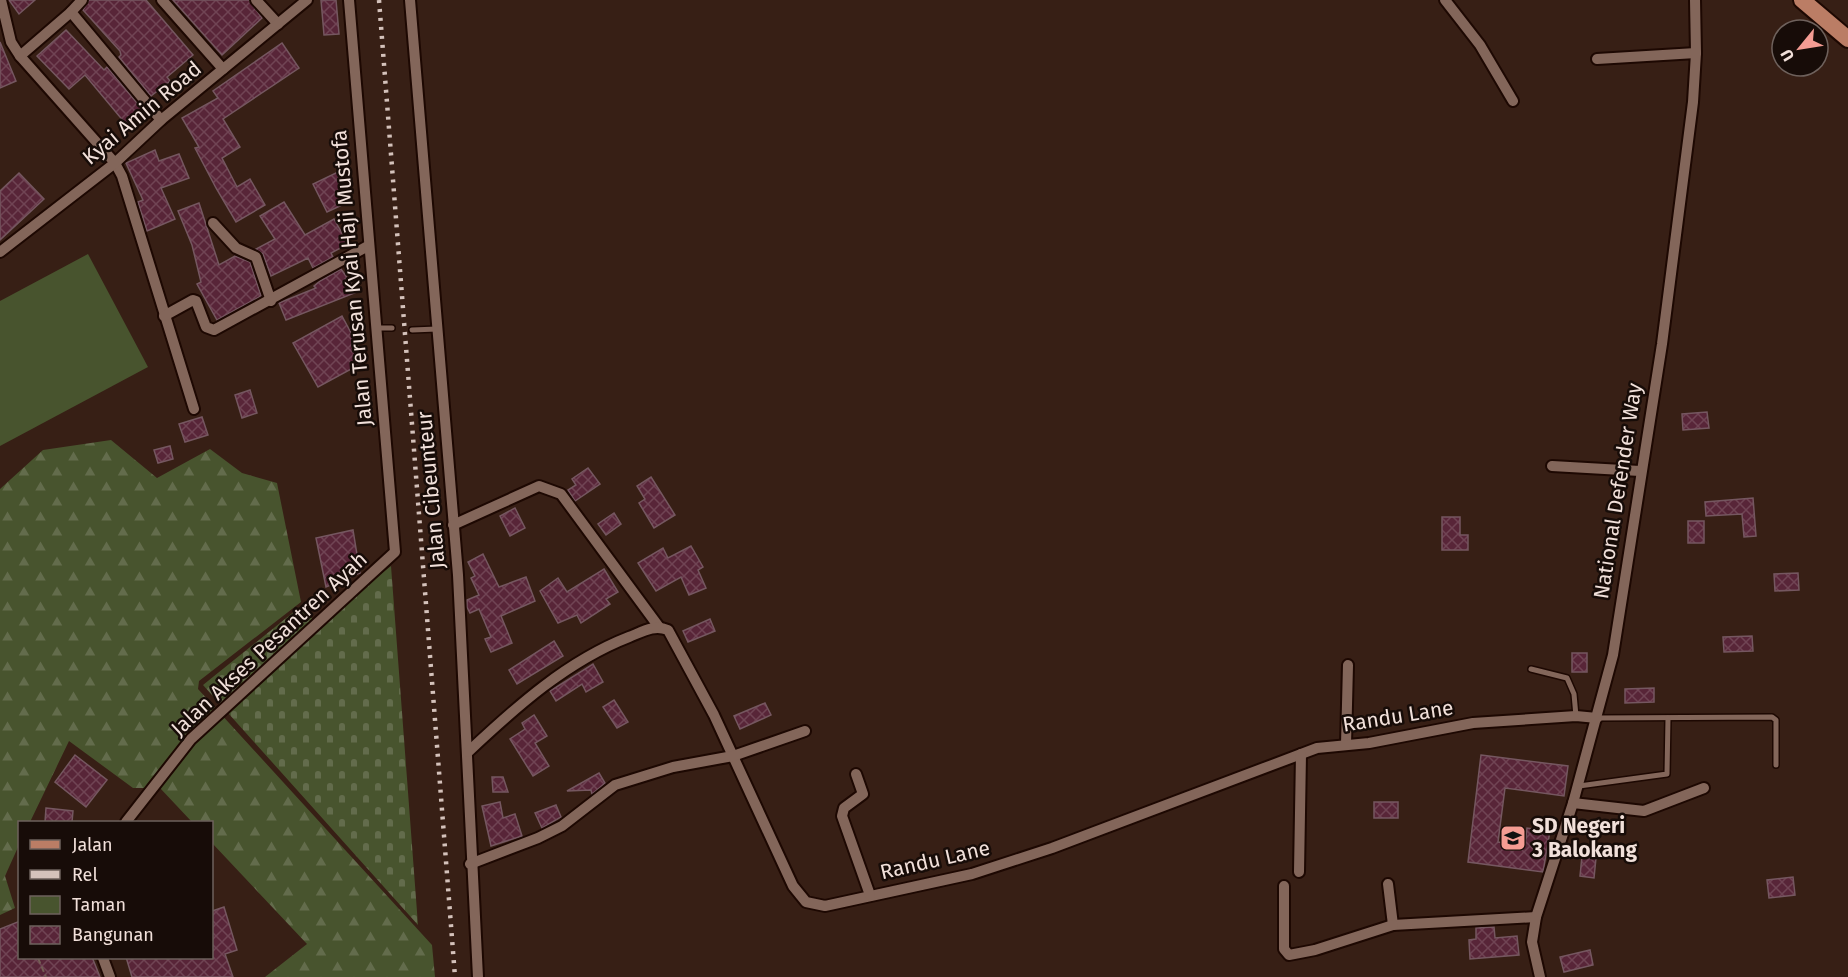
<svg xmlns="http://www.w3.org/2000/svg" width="1848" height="977" font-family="'Fira Sans',sans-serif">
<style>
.green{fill:#48542e}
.forest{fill:url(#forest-firs)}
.cemetery{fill:url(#cemetery-stones)}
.building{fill:url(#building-cross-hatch);stroke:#755760;stroke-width:1.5}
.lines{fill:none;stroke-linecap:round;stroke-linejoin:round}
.service-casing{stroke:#1d0802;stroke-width:8}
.minor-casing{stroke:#1d0802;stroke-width:14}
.primary-casing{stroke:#1d0802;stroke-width:20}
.path{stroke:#745e55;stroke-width:2;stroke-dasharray:6 3;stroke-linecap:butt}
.service{stroke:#83665a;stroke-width:5}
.minor{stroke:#83665a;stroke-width:10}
.primary{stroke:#bb7d65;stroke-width:16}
.rail{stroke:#d4c2bb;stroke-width:4.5;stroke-dasharray:3 6;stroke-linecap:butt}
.labels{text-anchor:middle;stroke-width:5;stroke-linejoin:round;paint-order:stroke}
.street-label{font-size:21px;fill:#f1e0da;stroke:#170c08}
.poi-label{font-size:21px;font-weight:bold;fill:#f1e0da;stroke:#170c08;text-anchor:start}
</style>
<defs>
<pattern id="forest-firs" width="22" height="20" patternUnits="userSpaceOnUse" patternTransform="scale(1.5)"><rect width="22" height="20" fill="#48542e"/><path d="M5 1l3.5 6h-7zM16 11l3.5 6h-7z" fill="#636c4c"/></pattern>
<pattern id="cemetery-stones" width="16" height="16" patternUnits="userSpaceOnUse" patternTransform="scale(1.5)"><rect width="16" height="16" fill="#48542e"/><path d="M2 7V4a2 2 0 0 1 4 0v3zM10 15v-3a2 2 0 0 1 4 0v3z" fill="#636c4c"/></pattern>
<pattern id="building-cross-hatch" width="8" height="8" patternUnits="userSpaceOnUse" patternTransform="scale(1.5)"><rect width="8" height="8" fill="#582538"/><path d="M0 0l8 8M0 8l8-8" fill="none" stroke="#704454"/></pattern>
</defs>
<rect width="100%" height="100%" fill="#371f15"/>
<!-- green -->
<path class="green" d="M88,254L148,367L0,446V301Z"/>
<!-- forest -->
<path class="forest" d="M111,440L157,478L210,449L242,473L277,483L301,602L199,681L198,689L432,945L435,977H265L307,944L212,843V822H192L160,788H133L69,741L30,822H20L19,845L5,876L15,908L0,915V489L43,450Z"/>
<!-- cemetery -->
<path class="cemetery" d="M391,566L418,925L203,685L301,606L317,624Z"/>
<!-- building -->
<g class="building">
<path d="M9,0H35L19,14Z"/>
<path d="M89,0H146L193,55L167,77L170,81L151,96L119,57L121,55L120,51L83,10Z"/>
<path d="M173,0H249L262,18L222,55Z"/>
<path d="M321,0H336L339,34L324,35Z"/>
<path d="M66,30L104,70L107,67L147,115L130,129L85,75L69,89L37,56Z"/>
<path d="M0,42L16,81L0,88Z"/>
<path d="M282,43L299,68L223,119L240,147L222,158L237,187L250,179L265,205L236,222L216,188L195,148L199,147L182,118L218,98L213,91Z"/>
<path d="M155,150L159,161L179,154L189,178L161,188L175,219L147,231L138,202L143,200L126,163Z"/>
<path d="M338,172L351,201L327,212L313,184Z"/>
<path d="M19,173L44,199L0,240V191Z"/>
<path d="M284,202L305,235L334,219L348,244L331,253L333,257L313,268L308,258L271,276L263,254L256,249L275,239L260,216Z"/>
<path d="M199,203L219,265L235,256L250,262L261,296L217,320L197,284L201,282L192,245L178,211Z"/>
<path d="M341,269L357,292L286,320L279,303L316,288L314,286L320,281Z"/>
<path d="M342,316L366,361L318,387L293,343Z"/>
<path d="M250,390L257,413L242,418L235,395Z"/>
<path d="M1707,412L1709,428L1683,430L1682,414Z"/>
<path d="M202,417L208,435L185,442L179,424Z"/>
<path d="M170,446L173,459L158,463L154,450Z"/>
<path d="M588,468L600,484L575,501L568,490L576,485L572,479Z"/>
<path d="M651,477L675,515L654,528L639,503L645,499L637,486Z"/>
<path d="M1753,498L1756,536L1744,537L1742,514L1706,516L1705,502Z"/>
<path d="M515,508L525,528L510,536L500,516Z"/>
<path d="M614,513L621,524L606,535L598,524Z"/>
<path d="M1442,517H1460V535H1468V550H1442Z"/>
<rect x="1688" y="521" width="16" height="22"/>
<path d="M353,530L360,573L326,587L316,538Z"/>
<path d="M691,546L703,567L698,570L706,588L689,595L681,577L656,591L638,563L663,548L668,558Z"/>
<path d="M483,554L499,587L526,577L535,601L501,616L512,643L491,652L485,639L491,637L479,609L470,613L467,607V600L479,595L471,578L475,576L468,562Z"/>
<path d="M604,569L618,592L606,599L610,604L581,623L577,615L558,623L540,591L558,578L567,592Z"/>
<path d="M1798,573L1799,590L1775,591L1774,574Z"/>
<path d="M710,619L715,631L688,642L683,631Z"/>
<path d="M1752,636L1753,651L1724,652L1723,637Z"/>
<path d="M554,641L563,656L517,684L509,670Z"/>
<rect x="1572" y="653" width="15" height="19"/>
<path d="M593,664L603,682L586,692L582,684L556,701L550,691Z"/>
<path d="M1654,688V702L1625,703V689Z"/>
<path d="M614,700L628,722L617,728L603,707Z"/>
<path d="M765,703L771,715L740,729L734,716Z"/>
<path d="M534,715L547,736L535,743L549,766L533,776L510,739L525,729L522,723Z"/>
<path d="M75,755L107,780L86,807L55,782Z"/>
<path d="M1481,755L1568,766L1564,796L1505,788L1498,842L1525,845L1527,828L1550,831L1543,872L1468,862Z"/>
<path d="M599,773L605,783L592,794L591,790L567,791Z"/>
<path d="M492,777H503L508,792H493Z"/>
<path d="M500,802L503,818L515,814L522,836L491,846L482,806Z"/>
<rect x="1374" y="802" width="24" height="16"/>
<path d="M556,805L561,817L542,828L535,813Z"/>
<path d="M46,808L73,811L72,822H45Z"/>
<path d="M1582,856L1596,858L1594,878L1580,876Z"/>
<path d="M1793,877L1795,895L1769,898L1767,880Z"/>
<path d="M224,907L237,950L225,954L233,977H132L126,957H212V911Z"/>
<path d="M20,921V957H92L100,977H0V929Z"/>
<path d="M1494,927L1495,938L1517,936L1519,955L1470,959L1469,940L1476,939V928Z"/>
<path d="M1590,950L1593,965L1564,972L1560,957Z"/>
</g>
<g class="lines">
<!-- service casing -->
<g class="service-casing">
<g id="service">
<path d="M377,328H392"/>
<path d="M412,330L437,329"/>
<path d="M1531,669L1567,678L1574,694L1576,716"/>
<path d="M1597,718L1772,717L1776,720V765"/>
<path d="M1579,786L1667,774L1668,718"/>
</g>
</g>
<!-- minor casing -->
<g class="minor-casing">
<g id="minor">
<path d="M1,0L11,42L20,56L115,163L122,176L194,409"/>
<path d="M82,0L71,12L161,120"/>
<path d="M162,0L223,69"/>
<path d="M256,0L278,24"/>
<path d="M410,0L458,575L478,977"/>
<path d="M1445,0L1480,45L1513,101"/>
<path d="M20,56L71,12"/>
<path d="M1597,59L1696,53"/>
<path d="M213,223L236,248L256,257L271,301"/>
<path d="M0,252L115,163L161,120L307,0"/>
<path d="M164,316L193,300L196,301L206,327L214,330L368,246"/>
<path d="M1552,466L1640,471"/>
<path d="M453,525L539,486L561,494L659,627"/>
<path d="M1346,744L1348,665"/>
<path d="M468,752C516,707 567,661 629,637C642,632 654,624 668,630L714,715L793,886L806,902L825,906L972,874L1052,848L1317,748L1369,743L1473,723L1576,716L1597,718"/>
<path d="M856,774L863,794L844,808L842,816L870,895"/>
<path d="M1573,803L1644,811L1704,788"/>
<path d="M126,822L191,739L395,552L349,0"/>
<path d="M470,864L538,838L562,826L615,785L673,767L733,756L805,731"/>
<path d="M1299,872L1301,754"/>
<path d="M1388,884L1393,925L1536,917"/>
<path d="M1284,886V949L1289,955L1315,950L1393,925"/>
<path d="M103,958L110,977"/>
<path d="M1540,977L1532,942L1536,917L1573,803L1613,655L1662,344L1693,102L1696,53L1695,0"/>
</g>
</g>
<!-- primary casing -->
<g class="primary-casing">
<path id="primary" d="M1802,0L1848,39"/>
</g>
<!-- path -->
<path class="path" d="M38,958L46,977"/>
<!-- service -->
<use href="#service" class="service"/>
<!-- minor -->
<use href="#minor" class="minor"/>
<!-- primary -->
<use href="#primary" class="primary"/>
<!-- rail -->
<path class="rail" d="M379,0L455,977"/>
</g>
<!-- icons -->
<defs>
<g id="school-square" transform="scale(1.35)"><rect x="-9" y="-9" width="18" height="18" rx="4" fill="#f59c93" stroke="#170c08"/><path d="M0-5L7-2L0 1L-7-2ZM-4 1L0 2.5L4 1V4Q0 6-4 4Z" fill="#111"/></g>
</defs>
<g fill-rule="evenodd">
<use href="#school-square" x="1513" y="838"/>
</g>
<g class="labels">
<!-- street labels -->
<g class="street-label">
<text transform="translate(142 113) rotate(-40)" y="7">Kyai Amin Road</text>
<text transform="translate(352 278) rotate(-95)" y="7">Jalan Terusan Kyai Haji Mustofa</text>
<text transform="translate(431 490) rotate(-95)" y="7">Jalan Cibeunteur</text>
<text transform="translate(1618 491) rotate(-81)" y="7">National Defender Way</text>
<text transform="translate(269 644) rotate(-43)" y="7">Jalan Akses Pesantren Ayah</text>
<text transform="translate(1398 716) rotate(-9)" y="7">Randu Lane</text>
<text transform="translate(935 860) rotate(-13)" y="7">Randu Lane</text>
</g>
<!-- poi labels -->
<g class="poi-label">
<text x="1532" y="833">SD Negeri<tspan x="1532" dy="24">3 Balokang</tspan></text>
</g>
</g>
<!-- legend -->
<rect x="18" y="821" width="195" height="138" fill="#170c08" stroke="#6e615c" stroke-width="1.5"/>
<rect x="30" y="840" width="30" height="9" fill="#bb7d65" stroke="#6e615c" stroke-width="1.5"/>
<text x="72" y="851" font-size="18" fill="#f1e0da">Jalan</text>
<rect x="30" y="870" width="30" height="9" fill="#d4c2bb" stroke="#6e615c" stroke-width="1.5"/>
<text x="72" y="881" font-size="18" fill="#f1e0da">Rel</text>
<rect x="30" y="896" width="30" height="18" fill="#48542e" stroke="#6e615c" stroke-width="1.5"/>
<text x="72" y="911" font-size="18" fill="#f1e0da">Taman</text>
<rect x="30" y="926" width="30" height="18" fill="url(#building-cross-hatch)" stroke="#6e615c" stroke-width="1.5"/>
<text x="72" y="941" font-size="18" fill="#f1e0da">Bangunan</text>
<!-- north arrow -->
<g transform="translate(1800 48) rotate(240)"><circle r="28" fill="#170c08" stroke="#6e615c" stroke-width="1.5"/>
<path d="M0-4.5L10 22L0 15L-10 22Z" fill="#f59c93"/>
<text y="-9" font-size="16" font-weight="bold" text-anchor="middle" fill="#f1e0da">U</text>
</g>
</svg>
